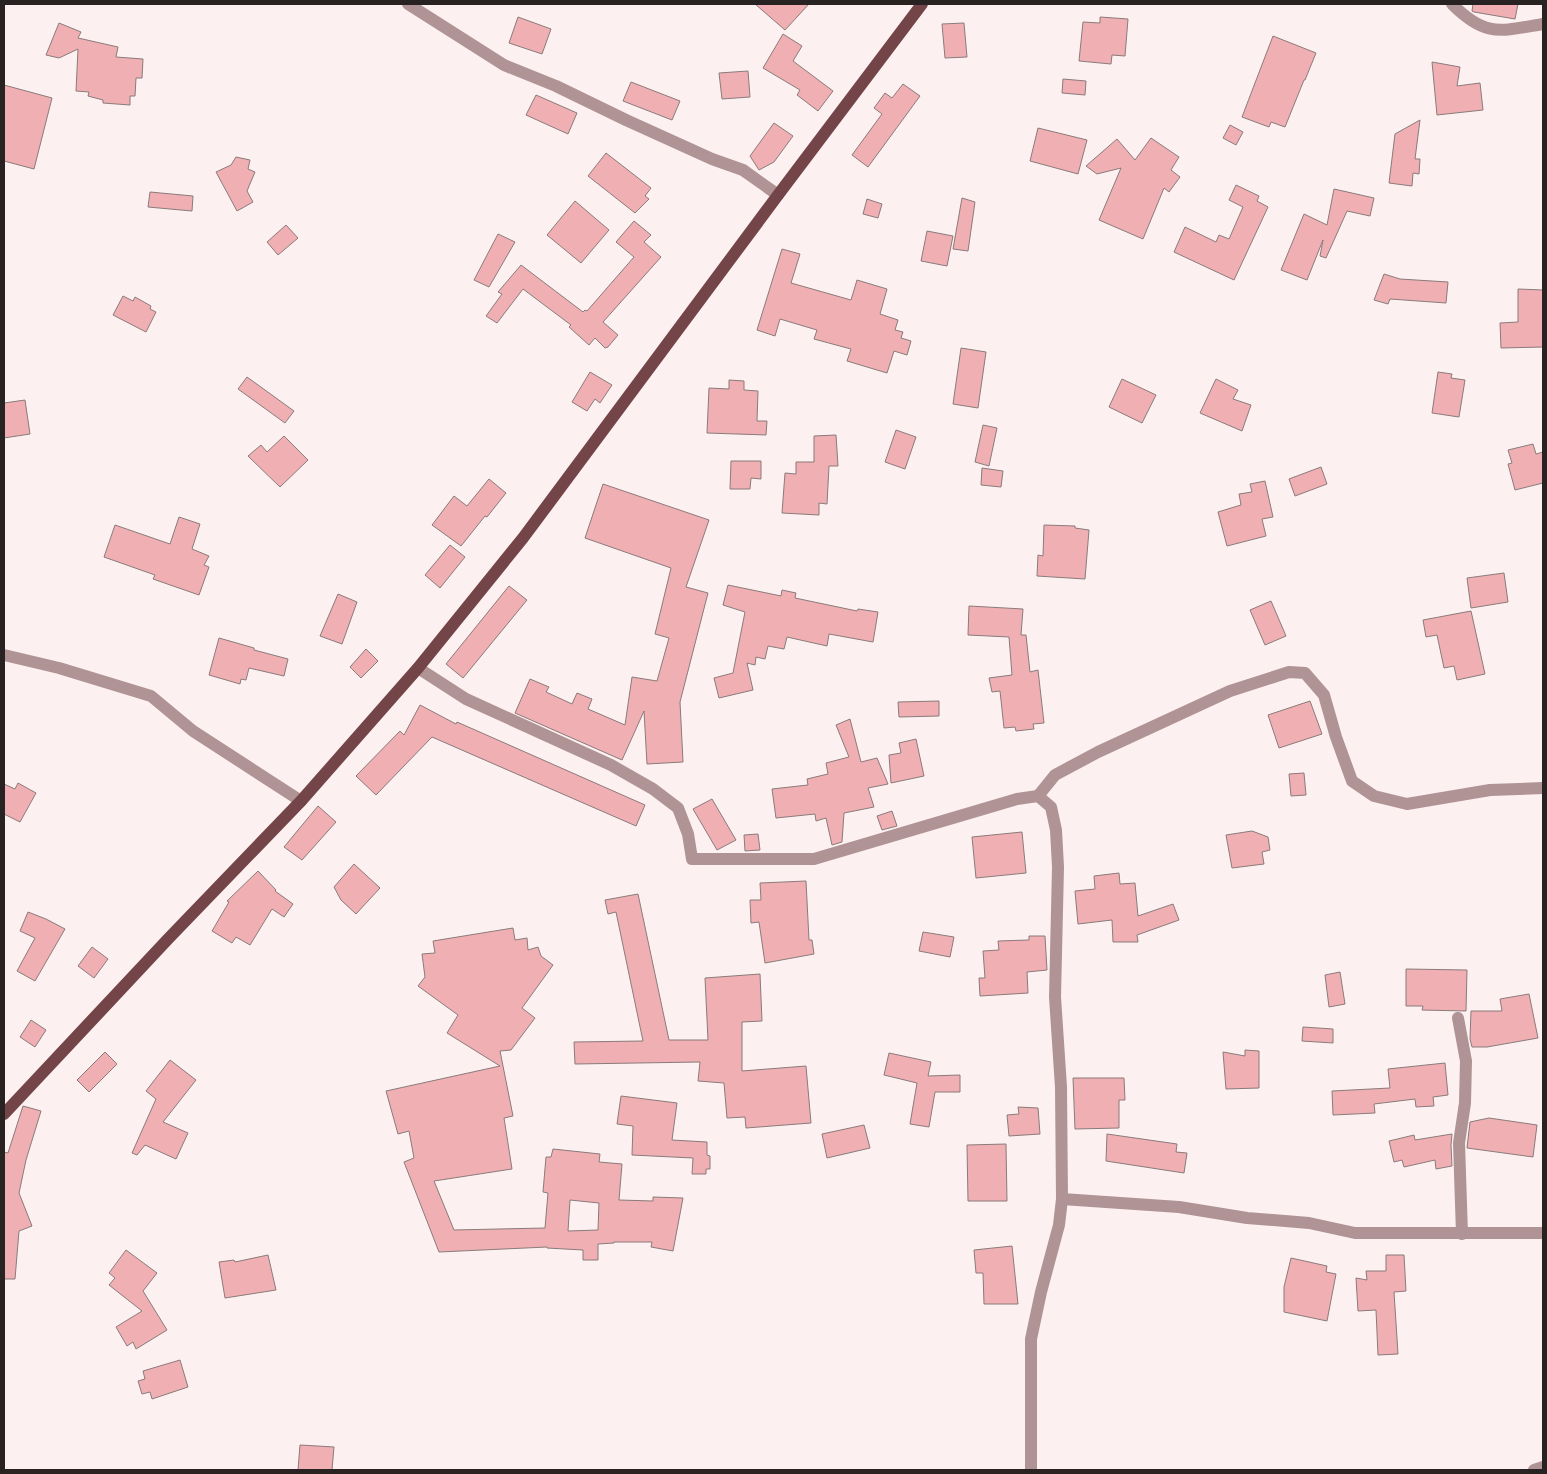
<svg xmlns="http://www.w3.org/2000/svg" width="1547" height="1474" font-family="Manrope,sans-serif">
<style>
.building{fill:#f0afb3;stroke:#8a7b7b;fill-rule:evenodd}
.lines{fill:none;stroke-linecap:round;stroke-linejoin:round}
.minor{stroke:#b09394;stroke-width:12}
.major{stroke:#744548;stroke-width:12}
</style>
<rect width="100%" height="100%" fill="#fdf0f0"/>
<!-- building -->
<g class="building">
<path d="M755,4H809L785,30Z"/>
<path d="M1473,4H1518L1515,19L1474,12L1472,11Z"/>
<path d="M518,17L551,29L542,54L509,43Z"/>
<path d="M1100,17L1128,19L1125,56L1112,55L1111,64L1079,61L1083,22L1100,23Z"/>
<path d="M59,23L81,32L78,38L118,47L116,57L143,59L142,78H136L135,96H130V105L103,103V100L88,96L89,92L76,91L78,49L59,58L46,55Z"/>
<path d="M964,23L967,57L945,58L942,24Z"/>
<path d="M783,34L802,46L793,61L833,91L818,111L797,95L800,90L763,68Z"/>
<path d="M1273,36L1316,53L1305,80H1304L1285,127L1271,122L1269,127L1242,117Z"/>
<path d="M1432,62L1460,67L1457,86L1480,83L1483,110L1437,115Z"/>
<path d="M748,71L750,97L722,99L719,73Z"/>
<path d="M1063,79L1086,81L1085,95L1062,93Z"/>
<path d="M631,82L680,101L672,120L623,101Z"/>
<path d="M903,84L920,96L868,167L852,155L882,114L874,108L885,93L892,98Z"/>
<path d="M4,85L52,98L34,169L4,161Z"/>
<path d="M536,95L577,113L568,134L526,115Z"/>
<path d="M1420,120L1415,159H1420L1419,174L1413,173L1412,186L1389,183L1395,134Z"/>
<path d="M774,123L793,136L774,162L759,170L750,156Z"/>
<path d="M1230,125L1243,132L1236,145L1223,138Z"/>
<path d="M1038,128L1087,140L1078,174L1030,161Z"/>
<path d="M1151,138L1179,157L1171,170L1180,177L1169,192L1164,188L1143,239L1099,220L1121,168L1097,174L1086,166L1117,139L1135,160Z"/>
<path d="M606,153L651,188L645,196L649,199L635,213L588,176Z"/>
<path d="M236,157L250,160L248,169L255,172L247,191L253,202L237,211L216,172L231,165Z"/>
<path d="M1236,185L1259,196L1257,201L1268,207L1234,280L1174,252L1185,227L1216,242L1219,235L1229,239L1243,207L1229,200Z"/>
<path d="M1334,189L1374,198L1370,216L1347,211L1326,258L1320,256L1323,240L1307,280L1281,270L1304,214L1327,225Z"/>
<path d="M150,192L193,196L192,211L148,207Z"/>
<path d="M962,198L975,202L968,251L953,249Z"/>
<path d="M867,199L882,204L878,218L863,214Z"/>
<path d="M575,201L609,230L581,263L547,235Z"/>
<path d="M634,221L651,235L644,242L661,257L603,322L618,335L608,347L605,348L595,338L589,345L569,327L571,325L523,289L497,323L486,316L502,294L498,292L521,265L583,312L585,310L587,311L634,257L616,242Z"/>
<path d="M286,225L298,238L278,255L267,242Z"/>
<path d="M927,231L953,236L947,266L921,261Z"/>
<path d="M498,234L515,242L489,287L474,280Z"/>
<path d="M782,249L800,254L791,283L851,300L857,280L887,289L880,314L898,320L895,330L903,332L901,338L911,341L907,355L894,351L887,373L847,361L851,349L814,339L817,330L780,319L775,336L757,330Z"/>
<path d="M1384,274L1400,279L1448,282L1446,303L1390,299L1388,304L1374,300Z"/>
<path d="M1518,289L1543,290V347L1501,348L1500,323L1518,322Z"/>
<path d="M123,296L133,301L135,297L151,306L150,309L156,312L146,332L113,315Z"/>
<path d="M961,348L986,352L978,408L953,404Z"/>
<path d="M590,372L612,385L600,403L595,399L587,411L572,402Z"/>
<path d="M1438,372L1452,374L1451,378L1465,380L1459,417L1432,413Z"/>
<path d="M247,377L294,411L285,423L238,389Z"/>
<path d="M1122,379L1156,395L1142,423L1109,407Z"/>
<path d="M1216,379L1238,390L1233,399L1251,405L1242,431L1200,413Z"/>
<path d="M729,380L744,381V390L758,391L757,421H767L766,435L707,433L709,388L729,389Z"/>
<path d="M25,400L30,434L4,438V403Z"/>
<path d="M983,425L997,428L989,466L975,462Z"/>
<path d="M896,430L916,437L905,469L885,462Z"/>
<path d="M836,435L838,466H829L827,504L819,503V515L782,513L785,473L796,474V462H814V436Z"/>
<path d="M284,436L308,460L280,487L248,456L261,445L267,452Z"/>
<path d="M1533,444L1536,454L1543,452V483L1515,490L1508,464L1512,463L1508,450Z"/>
<path d="M731,461H761V479L751,478L750,489H730Z"/>
<path d="M1321,467L1327,484L1295,496L1289,479Z"/>
<path d="M982,468L1003,471L1001,487L981,485Z"/>
<path d="M489,479L506,493L487,517L485,516L461,546L432,525L454,496L467,506Z"/>
<path d="M1265,481L1273,517L1262,519L1266,536L1227,546L1218,512L1241,505L1239,494L1252,492L1250,484Z"/>
<path d="M603,484L709,520L686,587L708,593L680,702L683,762L647,764L644,711L622,760L515,713L530,679L549,687L546,692L572,704L577,693L592,699L588,709L625,725L632,677L657,681L669,638L655,634L671,568L585,538Z"/>
<path d="M179,517L200,524L192,549L209,556L204,565L209,567L199,595L153,579L155,575L104,557L115,525L170,544Z"/>
<path d="M1044,525L1075,526V528L1089,530L1085,579L1037,576L1038,555L1043,556Z"/>
<path d="M450,545L465,557L440,588L425,575Z"/>
<path d="M1504,573L1508,602L1471,608L1467,578Z"/>
<path d="M728,585L781,596L782,590L796,593L795,598L857,611L858,609L878,612L873,642L829,634L827,646L787,637L784,649L768,646L765,659L756,657L755,665L747,663L753,690L719,698L714,678L733,673L745,612L723,605Z"/>
<path d="M509,586L527,600L463,678L446,664Z"/>
<path d="M338,594L357,602L342,644L320,636Z"/>
<path d="M1271,601L1286,636L1265,645L1250,610Z"/>
<path d="M969,606L1023,609L1021,635H1026L1030,672L1038,670L1044,723L1033,724L1034,729L1016,731L1015,727L1004,728L1000,691L992,692L989,678L1012,675L1009,637L968,635Z"/>
<path d="M1471,611L1485,674L1457,680L1454,666L1444,668L1437,635L1426,637L1423,620Z"/>
<path d="M219,638L254,648V650L288,659L284,676L249,668L246,680L241,679L240,684L209,675Z"/>
<path d="M366,649L378,661L361,678L350,667Z"/>
<path d="M939,701V716L899,717L898,702Z"/>
<path d="M1310,701L1322,734L1279,748L1268,715Z"/>
<path d="M420,705L456,724L457,722L645,805L636,826L432,737L376,795L356,776L400,731L404,735Z"/>
<path d="M850,719L861,762L877,758L888,784L868,788L874,807L844,813L842,842L832,845L826,818L816,821L815,814L776,818L772,789L808,785L807,779L828,774L826,763L849,757L836,725Z"/>
<path d="M916,739L924,776L891,783L889,755L901,753L899,743Z"/>
<path d="M1304,773L1306,795L1291,796L1289,774Z"/>
<path d="M18,783L36,793L20,822L4,814V784L15,789Z"/>
<path d="M712,799L736,840L717,850L693,809Z"/>
<path d="M318,806L336,822L302,860L284,847Z"/>
<path d="M892,811L897,826L882,830L877,816Z"/>
<path d="M1252,831L1268,837L1270,850L1262,852L1264,864L1232,868L1226,835Z"/>
<path d="M1022,832L1026,873L976,878L972,837Z"/>
<path d="M758,834L760,850L745,851L744,835Z"/>
<path d="M354,864L380,888L356,914L341,900L334,887Z"/>
<path d="M258,871L276,890L275,891L293,904L284,917L272,909L250,945L236,937L232,943L212,931L229,902L227,901Z"/>
<path d="M1119,873L1120,884L1135,883L1138,916L1173,904L1179,920L1137,935L1138,942H1113L1112,920L1078,924L1075,891L1095,889L1094,876Z"/>
<path d="M806,881L809,940H812L814,954L765,963L759,922L751,923L750,900H761L760,883Z"/>
<path d="M638,894L669,1040H708L705,978L760,974L762,1021L742,1022V1071L806,1066L811,1123L746,1128L745,1117L727,1118L724,1083L698,1081L700,1062L575,1064L574,1042L643,1041L616,912L608,914L605,900Z"/>
<path d="M28,912L46,919L65,929L35,981L17,971L35,938L20,931Z"/>
<path d="M513,928L515,940L527,938L528,950L538,947L541,956L553,965L522,1008L535,1018L511,1050L500,1051L513,1116L504,1118L512,1169L434,1181L454,1230L545,1228L548,1193L543,1192L546,1157H551L553,1149L600,1154L599,1162L622,1164L619,1200L653,1201V1197L683,1198L673,1251L651,1247L652,1242H614V1243L598,1244V1260H583V1250L547,1248V1247L439,1252L404,1162L414,1158L409,1131L398,1134L386,1091L500,1066L447,1033L458,1015L418,986L425,977L422,954L435,953L433,941ZM570,1200L599,1203L598,1230L568,1231Z"/>
<path d="M923,932L954,937L950,957L919,951Z"/>
<path d="M1029,936H1045L1047,970L1027,972L1028,993L980,996L979,978H985L983,951L999,950L998,941L1029,940Z"/>
<path d="M92,947L108,959L94,978L78,966Z"/>
<path d="M1406,969L1467,970L1466,1011L1422,1010L1423,1006H1406Z"/>
<path d="M1340,972L1345,1004L1329,1007L1325,975Z"/>
<path d="M1529,994L1538,1038L1487,1047H1472L1470,1039L1471,1011H1502L1500,999Z"/>
<path d="M31,1020L46,1030L35,1047L20,1037Z"/>
<path d="M1303,1027L1333,1029V1043L1302,1041Z"/>
<path d="M1245,1050L1259,1051V1088L1226,1089L1223,1052L1245,1056Z"/>
<path d="M105,1052L117,1064L89,1092L77,1080Z"/>
<path d="M889,1053L931,1062L928,1076L960,1075V1092H935L929,1127L910,1124L917,1083L884,1075Z"/>
<path d="M170,1060L196,1080L163,1122L188,1133L176,1159L145,1145L137,1155L132,1153L156,1099L146,1091Z"/>
<path d="M1445,1063L1448,1095L1433,1097L1434,1106L1416,1107L1415,1099L1374,1104L1375,1113L1333,1115L1332,1091L1390,1088L1388,1069Z"/>
<path d="M1073,1078H1124L1125,1100H1119V1128L1075,1129Z"/>
<path d="M621,1096L677,1103L672,1140L707,1142V1155L710,1156V1169H706V1174H692L693,1158L632,1155L633,1126L617,1124Z"/>
<path d="M23,1106L41,1111L26,1160L19,1193L32,1226L19,1231L15,1279H4V1152L8,1153Z"/>
<path d="M1018,1107L1038,1108L1040,1134L1009,1136L1007,1115L1019,1114Z"/>
<path d="M1489,1118L1537,1125L1533,1157L1467,1148L1470,1122Z"/>
<path d="M864,1125L870,1148L827,1158L822,1134Z"/>
<path d="M1107,1134L1177,1144L1176,1152L1187,1153L1184,1173L1106,1161Z"/>
<path d="M1452,1134L1451,1145L1452,1166L1436,1169L1435,1160L1404,1167L1402,1160L1394,1162L1389,1141L1414,1135L1415,1140Z"/>
<path d="M1006,1144L1007,1201H968L967,1145Z"/>
<path d="M1012,1246L1018,1304H984L983,1273H976L974,1250Z"/>
<path d="M126,1250L157,1273L143,1291L167,1330L136,1349L133,1342L127,1346L116,1327L142,1311L109,1285L115,1278L109,1273Z"/>
<path d="M268,1255L276,1290L225,1298L219,1262L234,1260L235,1262Z"/>
<path d="M1386,1255H1404L1406,1291L1394,1292L1398,1354L1378,1355L1376,1310L1358,1311L1356,1278L1367,1280L1366,1271H1386Z"/>
<path d="M1291,1258L1327,1266L1326,1272L1336,1274L1327,1321L1284,1312V1287Z"/>
<path d="M180,1360L188,1387L152,1399L150,1392L142,1394L138,1381L145,1379L143,1371Z"/>
<path d="M300,1445L334,1447L332,1470H298Z"/>
</g>
<g class="lines">
<!-- minor -->
<g class="minor">
<path d="M408,4L504,65L556,86L626,120L712,159L743,170L778,195"/>
<path d="M1452,4C1486,38 1500,31 1543,24"/>
<path d="M4,655L59,668L151,696L193,731L301,801"/>
<path d="M418,668L466,699L611,765L653,789L678,808L688,834L692,859H814L1017,799L1038,796L1051,807L1056,830L1058,867L1055,997L1061,1087L1062,1199L1059,1225L1041,1292L1031,1339V1470"/>
<path d="M1038,796L1055,775L1098,752L1230,691L1289,672L1305,673L1324,695L1336,737L1352,781L1374,796L1407,804L1490,790L1543,788"/>
<path d="M1458,1018L1466,1061L1465,1103L1459,1143L1462,1234"/>
<path d="M1062,1199L1179,1207L1247,1218L1309,1223L1355,1233H1543"/>
<path d="M1534,1470L1543,1467"/>
</g>
<!-- major -->
<path class="major" d="M4,1114L168,939L301,801L418,668L523,538L778,195L922,4"/>
</g>
<!-- border -->
<rect width="1547" height="1474" fill="none" stroke="#282223" stroke-width="10"/>
</svg>
